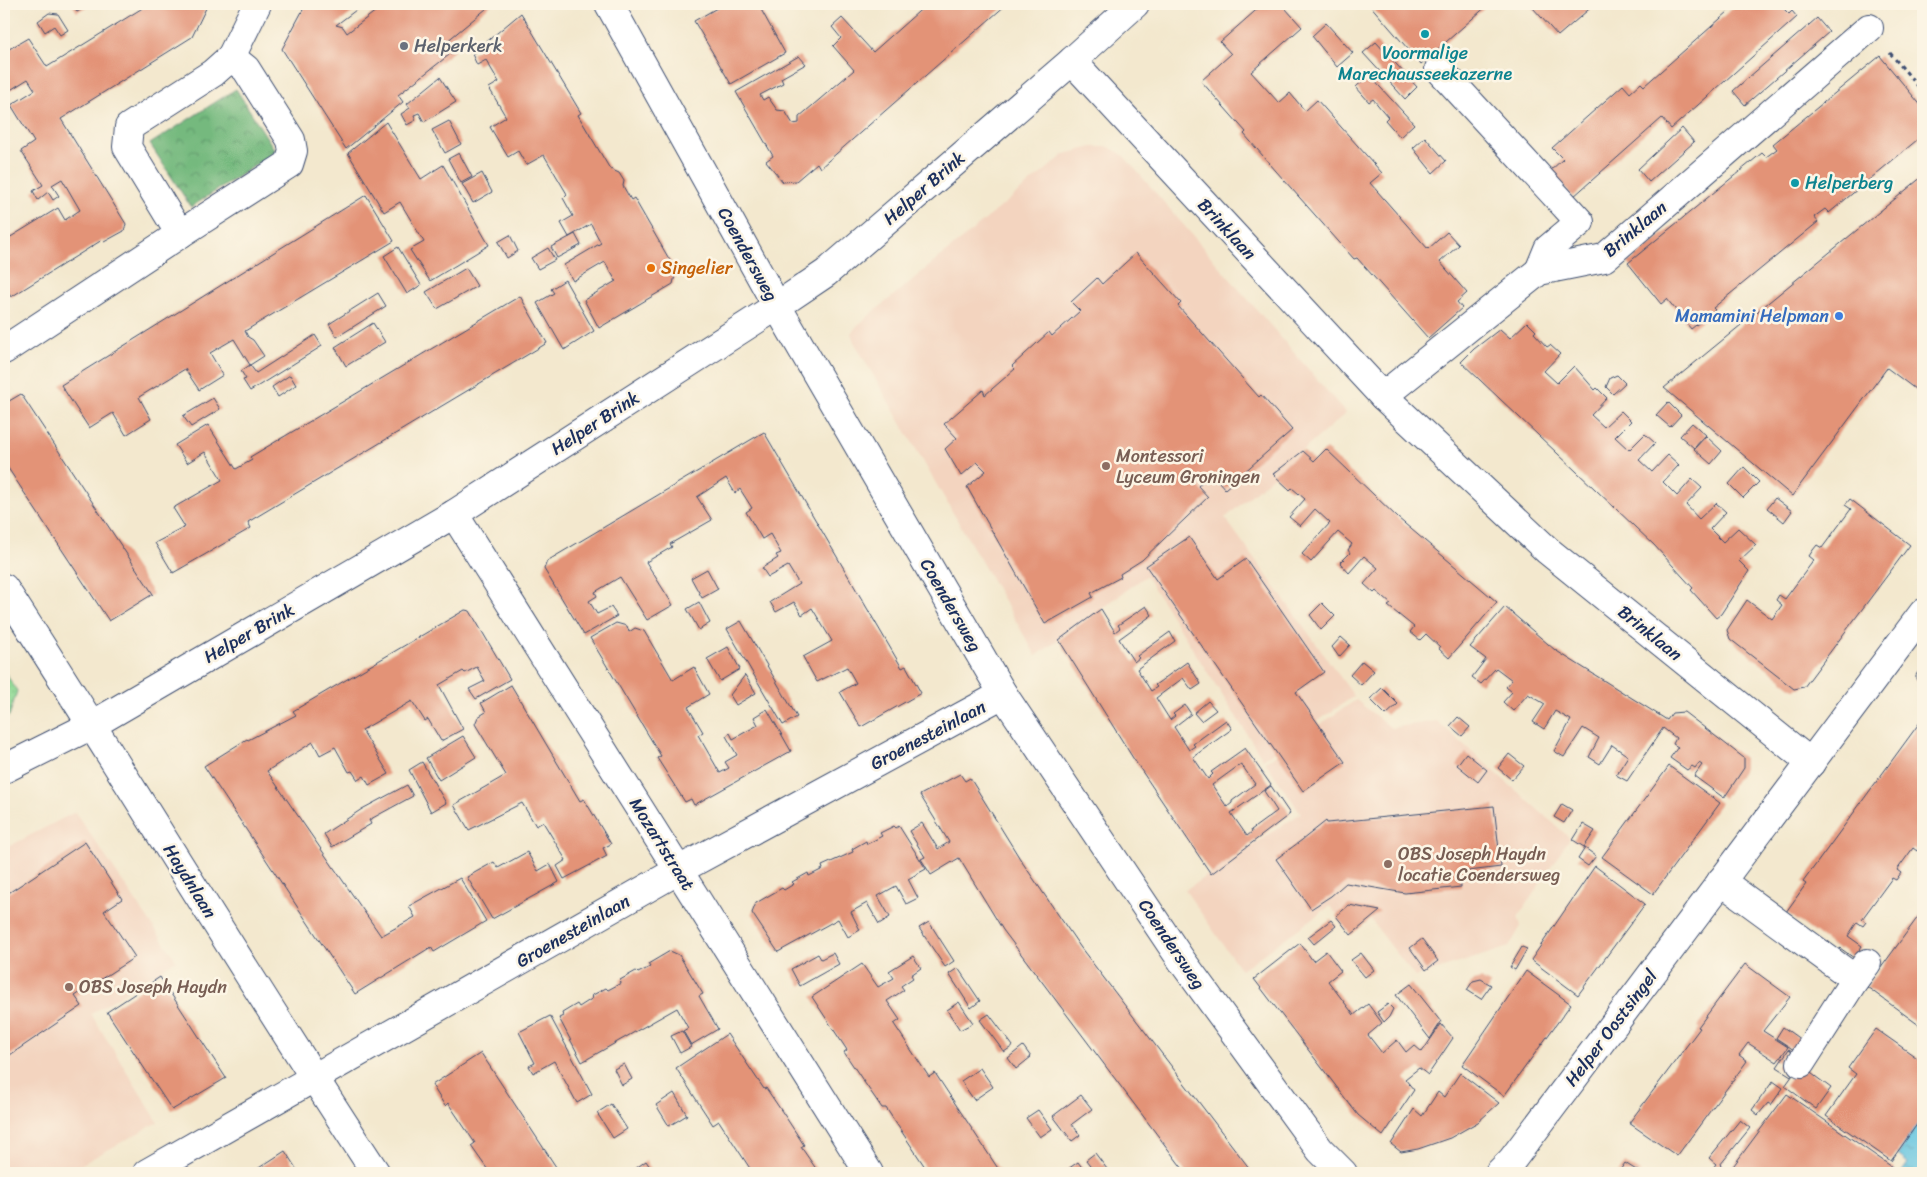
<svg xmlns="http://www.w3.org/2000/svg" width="1927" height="1177" font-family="Sriracha,sans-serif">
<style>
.built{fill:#f3d4bf}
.green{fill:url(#green-dots);stroke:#568479}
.forest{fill:url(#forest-crowns);stroke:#48746e}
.water{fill:url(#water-ripples);stroke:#3e7a9f}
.building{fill:#e39377;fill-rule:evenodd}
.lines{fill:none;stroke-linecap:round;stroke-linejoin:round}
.minor-casing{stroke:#3b4b6f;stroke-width:30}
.path{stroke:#3b4b6f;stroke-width:3;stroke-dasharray:4 4;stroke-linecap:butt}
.minor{stroke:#fff;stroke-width:28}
.culture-dot{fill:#0f9aa8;stroke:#fcf5e5;stroke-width:2}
.worship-dot{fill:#6b7280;stroke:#fcf5e5;stroke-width:2}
.food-dot{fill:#e8710a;stroke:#fcf5e5;stroke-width:2}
.shop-dot{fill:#3f7fe0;stroke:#fcf5e5;stroke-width:2}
.education-dot{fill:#8d6e63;stroke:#fcf5e5;stroke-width:2}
.labels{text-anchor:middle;stroke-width:5;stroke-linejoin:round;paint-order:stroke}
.worship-label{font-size:18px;fill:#5b616d;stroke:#fcf5e5;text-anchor:start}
.culture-label{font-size:18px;fill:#0d838f;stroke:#fcf5e5}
.street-label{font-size:18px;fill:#1b2f5e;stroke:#fcf5e5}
.food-label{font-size:18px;fill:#c56008;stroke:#fcf5e5;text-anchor:start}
.shop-label{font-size:18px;fill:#366cbe;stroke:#fcf5e5;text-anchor:end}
.education-label{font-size:18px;fill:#785e54;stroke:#fcf5e5;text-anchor:start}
</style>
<defs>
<pattern id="green-dots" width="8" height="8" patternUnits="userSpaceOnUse" patternTransform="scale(1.25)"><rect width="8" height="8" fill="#90d994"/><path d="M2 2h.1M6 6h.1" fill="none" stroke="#7cbb82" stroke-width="1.8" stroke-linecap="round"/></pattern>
<pattern id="forest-crowns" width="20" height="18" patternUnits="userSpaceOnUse" patternTransform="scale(1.25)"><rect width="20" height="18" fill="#74b97e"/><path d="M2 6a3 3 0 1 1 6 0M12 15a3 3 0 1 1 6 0" fill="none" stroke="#5e976a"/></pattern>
<pattern id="water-ripples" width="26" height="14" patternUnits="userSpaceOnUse" patternTransform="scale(1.25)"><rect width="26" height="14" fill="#62c4e0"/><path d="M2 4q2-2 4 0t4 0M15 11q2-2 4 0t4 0" fill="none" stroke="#50a0b9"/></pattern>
</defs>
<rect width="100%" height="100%" fill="#fcf5e5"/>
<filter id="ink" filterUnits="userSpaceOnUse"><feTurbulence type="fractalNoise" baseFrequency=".02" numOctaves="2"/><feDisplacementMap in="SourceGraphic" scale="10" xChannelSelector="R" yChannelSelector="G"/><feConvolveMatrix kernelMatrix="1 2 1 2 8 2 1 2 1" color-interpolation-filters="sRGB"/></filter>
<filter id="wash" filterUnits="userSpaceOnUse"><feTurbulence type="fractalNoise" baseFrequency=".0096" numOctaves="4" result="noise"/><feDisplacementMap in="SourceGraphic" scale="20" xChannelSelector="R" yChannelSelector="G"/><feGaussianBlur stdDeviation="1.12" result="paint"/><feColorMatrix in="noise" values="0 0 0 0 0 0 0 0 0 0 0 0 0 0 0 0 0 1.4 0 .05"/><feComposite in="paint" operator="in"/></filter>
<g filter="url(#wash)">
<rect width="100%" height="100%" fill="#f3e8ce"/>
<!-- built -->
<g class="built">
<path d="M1092,147H1109L1123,155L1346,413L1225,518L1354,696L1263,759L1146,576L1036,656L854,342L851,333L859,324L1065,154Z"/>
<path d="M1356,700L1391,728L1437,721L1570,838L1518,917L1521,926L1509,947L1415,977L1368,916L1350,929L1330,906L1241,970L1185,890L1301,813L1265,762Z"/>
<path d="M75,812L176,960L91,1014L158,1122L66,1173H4V849Z"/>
</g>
<!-- green -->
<path class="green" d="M4,671L17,691L9,716L4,720Z"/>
<!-- forest -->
<path class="forest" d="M236,89L276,152L191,207L150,144Z"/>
<!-- water -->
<path class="water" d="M1923,1112V1173H1901L1908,1163L1898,1155Z"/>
<g id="blocks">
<!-- building -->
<g class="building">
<path d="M72,4H91L77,12Z"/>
<path d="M149,4H208L192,37L61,119L126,224L124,231L104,242L102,240L11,297L4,285V241L58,208L65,220L80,210L62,179L52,185L59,196L53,200L48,192L38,200L33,191L43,185L21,151L34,142L11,105L35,90L28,79L4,94V52L28,38L47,67Z"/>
<path d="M306,4H364L336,25L343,27L347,33L385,4H492L446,42L454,51L398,95L403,102L346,149L282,49Z"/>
<path d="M724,4H758L785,53L731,84L694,21Z"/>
<path d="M927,4H1007L820,168L817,163L796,181L783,182L766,161L773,156L736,92L799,56L806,64L781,78L783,83L760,95L763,100L768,97L777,110L785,111L793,124L799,123V117L854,70L833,46L841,38L832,27L842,18L873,52Z"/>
<path d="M1263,4H1289L1285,8L1302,27L1251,72L1279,103L1290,93L1305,111L1317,100L1382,173L1370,183L1428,249L1447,232L1459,245L1440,262L1467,293L1457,302L1462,308L1428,338L1357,258L1354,259L1276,171L1244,134L1246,132L1201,81L1231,54L1220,42Z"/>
<path d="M1369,4H1489L1421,64Z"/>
<path d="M1538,4H1595L1558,36L1533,8Z"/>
<path d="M1737,4H1779L1789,14L1792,11L1797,17L1671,129L1662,118L1573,197L1550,171L1563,159L1552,148L1623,85L1630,93L1641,83L1644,86Z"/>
<path d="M49,13L58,14L68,30L60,35L54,26L45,32L38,21Z"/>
<path d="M521,13L581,113L578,115L610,169L619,173L624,181L623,186L631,200L634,198L676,271L673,284L599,328L584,300L616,281L605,262L573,281L564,265L601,243L591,224L569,237L561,223L573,216L563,198L567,194L544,155L526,165L518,151L508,157L490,127L506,117L489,88L499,82L486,60L477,65L472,54Z"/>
<path d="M1817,18L1829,32L1745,105L1733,91Z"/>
<path d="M1326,23L1353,53L1337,67L1312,36Z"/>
<path d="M1376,42L1417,87L1405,99L1363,53Z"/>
<path d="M1880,56L1923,108V135L1829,213L1825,209L1814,217L1818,222L1713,308L1715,310L1691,329L1667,299L1661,304L1628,263L1762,153L1766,157L1777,149L1773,144Z"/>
<path d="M1369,75L1414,124L1400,137L1385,120L1388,117L1382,110L1373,99L1369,102L1356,87Z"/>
<path d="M440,77L456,102L424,122L419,113L414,115L416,120L407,125L401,114L410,108L407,104Z"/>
<path d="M449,121L461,144L445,153L432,130Z"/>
<path d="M386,122L421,179L443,165L489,245L430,281L410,250L424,242L400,202L384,212L348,153Z"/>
<path d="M1682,128L1694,142L1649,182L1638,169Z"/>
<path d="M1425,137L1446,161L1433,173L1413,148Z"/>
<path d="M459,153L472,177L461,183L448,159Z"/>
<path d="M482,173L492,192L473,203L462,184Z"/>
<path d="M1923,176V395L1887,368L1792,496L1664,388Z"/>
<path d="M366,195L394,241L245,331L248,337L253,340L264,356L250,365L234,339L210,353L223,375L199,390L185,369L139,397L151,419L126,435L113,413L89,428L61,385Z"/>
<path d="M575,234L581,245L557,258L551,247Z"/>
<path d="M510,235L518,251L507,258L498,242Z"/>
<path d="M398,247L421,285L407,294L384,256Z"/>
<path d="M548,248L555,260L538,269L531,258Z"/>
<path d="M1136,253L1181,303L1178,306L1259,397L1261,395L1292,430L1225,489L1211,473L1198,486L1208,497L1142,560L1120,574L1121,577L1091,593L1093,597L1045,624L967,487L986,471L977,462L961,476L945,449L957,438L944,424L983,390L985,395L1015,369L1012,366L1049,332L1052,336L1080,311L1071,302L1097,278L1102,284Z"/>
<path d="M466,268L477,286L437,309L426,292Z"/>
<path d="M565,280L594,331L564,350L537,303L554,293L551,289Z"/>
<path d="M378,293L386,306L337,337L329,324Z"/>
<path d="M520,296L547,343L248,522L251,528L173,573L155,543L185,527L173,508L222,480L205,452L187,463L175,445L208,425L236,469L252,460L250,457Z"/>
<path d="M1527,322L1536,331L1534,333L1547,347L1550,345L1560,354L1544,371L1557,383L1574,366L1595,390L1597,388L1607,398L1591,415L1604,427L1621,411L1631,421L1615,437L1629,450L1645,434L1655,443L1639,460L1652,472L1668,455L1679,465L1663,482L1677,496L1692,479L1702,488L1686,505L1699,519L1716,503L1726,512L1710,529L1723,542L1738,528L1756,545L1739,561L1749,571L1721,614L1716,618L1691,590L1693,588L1654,545L1461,362L1474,349L1500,329L1510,338Z"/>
<path d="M373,323L385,342L346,366L335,347Z"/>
<path d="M315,335L322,346L250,391L243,380L246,379L241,371L250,365L256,373Z"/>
<path d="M290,375L296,385L278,397L272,387Z"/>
<path d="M1617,375L1625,383L1613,394L1606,387L1610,378Z"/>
<path d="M21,394L153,594L109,621L4,462V404Z"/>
<path d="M213,398L220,409L191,427L183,416Z"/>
<path d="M1668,402L1681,415L1670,427L1656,415Z"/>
<path d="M1692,423L1706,435L1694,448L1680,436Z"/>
<path d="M764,432L902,668L906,666L921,693L861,727L840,692L856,683L847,667L817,682L803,657L832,641L812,608L802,615L794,602L776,612L770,602L799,584L788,566L768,577L762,568L778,558L776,555L781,553L770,534L762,539L746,512L752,508L740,489L735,493L726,478L697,497L712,520L670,544L672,547L646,562L673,605L647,620L620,577L595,592L597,596L589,601L597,614L611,607L617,616L584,635L544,569L547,561Z"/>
<path d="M1706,436L1722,451L1711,464L1694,449Z"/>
<path d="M1326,449L1398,518L1497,602L1449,658L1439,649L1440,647L1426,634L1420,640L1410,632L1414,627L1388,606L1391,604L1376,591L1374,593L1364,584L1378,568L1364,556L1349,573L1340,563L1350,553L1348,550L1352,544L1338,532L1311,562L1302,554L1330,523L1315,509L1300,526L1289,517L1305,499L1292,488L1290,490L1273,474L1303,451L1314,461Z"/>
<path d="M1744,467L1759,482L1743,498L1729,484Z"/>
<path d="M1775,498L1792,511L1784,522L1767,508Z"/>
<path d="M1850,499L1910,545L1804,687L1794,689L1730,639L1727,630L1747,600L1772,619L1782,605L1776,600L1779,595L1785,599L1814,560L1809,556L1813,550L1817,545L1822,548L1851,509L1845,505Z"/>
<path d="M1189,537L1218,579L1246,559L1324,672L1296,692L1345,762L1303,791L1146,566Z"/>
<path d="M707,569L718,589L702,598L691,578Z"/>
<path d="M699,602L710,623L699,630L687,609Z"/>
<path d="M1322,603L1335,616L1321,630L1310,615Z"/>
<path d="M1146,606L1152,615L1119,639L1134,662L1139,658L1137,656L1170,632L1175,641L1137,669L1151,691L1157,687L1155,685L1187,662L1201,684L1192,690L1183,678L1156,698L1170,720L1175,716L1173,714L1185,705L1191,714L1174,727L1189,750L1195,746L1193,744L1226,720L1232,729L1193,757L1208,779L1213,774L1211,772L1245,748L1271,785L1231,813L1247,836L1252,832L1251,830L1277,811L1264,791L1271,786L1290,814L1211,874L1133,758L1059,640L1101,609L1115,632L1120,628L1118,625ZM1241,764L1255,784L1232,801V803L1227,807L1212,785Z"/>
<path d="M1505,607L1555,650L1667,720L1672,713L1684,712L1744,758V768L1724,798L1694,776L1702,765L1699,763L1695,768L1692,766L1687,770L1670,758L1678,747L1673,744L1676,738L1663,728L1627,781L1616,775L1628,756L1612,745L1600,764L1589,757L1599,738L1583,728L1564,757L1554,751L1571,720L1555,711L1544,729L1533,722L1545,704L1528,694L1513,711L1503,702L1512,692L1506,687L1512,680L1496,668L1481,684L1472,677L1486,659L1470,647Z"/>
<path d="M465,610L470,611L510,679L476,699L469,689L485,681L477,667L465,673L463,671L439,685L463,729L441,741L428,719L425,721L412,701L362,730L389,774L369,785L364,776L358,780L352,771L349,772L335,747L320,755L313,742L267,771L381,936L415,917L409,906L460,878L486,921L434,952L431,947L355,994L204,766L247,739L248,740L296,715L293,711Z"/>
<path d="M741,621L797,717L783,725L727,629Z"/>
<path d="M616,623L627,626L629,632L635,628L644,631L673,680L694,667L709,694L688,707L703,732L698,735L720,773L729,768L725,762L737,755L726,736L730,733L733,739L758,725L754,717L767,709L791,751L694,805L691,799L685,802L657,758L661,756L590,638Z"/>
<path d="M1341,637L1350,645L1339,657L1332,647Z"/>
<path d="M728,647L740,669L720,681L707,659Z"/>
<path d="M1362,661L1374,671L1361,685L1350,675Z"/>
<path d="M1923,665V688L1916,679V675Z"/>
<path d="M745,675L756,693L736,705L730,695Z"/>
<path d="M511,685L580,801L584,799L611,844L603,848L607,856L564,879L557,866L566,860L543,822L536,826L522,803L469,830L454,805L506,775L475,724L478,717L486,712L481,703Z"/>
<path d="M1382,688L1398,704L1386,715L1370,699Z"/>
<path d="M1208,701L1216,710L1201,721L1194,713Z"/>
<path d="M1458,717L1470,727L1462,736L1450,726Z"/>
<path d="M1923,718V842L1917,851L1913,848L1897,870L1901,873L1896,880L1892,878L1862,919L1866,922L1863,926L1857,922L1848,936L1862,946L1854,958L1840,948L1838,950L1786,912L1806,884L1803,882Z"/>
<path d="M463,736L476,757L439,780L426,758Z"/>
<path d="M1466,753L1487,770L1478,782L1457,765Z"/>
<path d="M1509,754L1524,766L1512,780L1498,768Z"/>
<path d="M422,762L446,803L431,812L409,770Z"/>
<path d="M1669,766L1720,803L1653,894L1602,857Z"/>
<path d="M960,774L965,781L970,778L1022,862L1081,948L1253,1173H1186L1003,930L959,858L931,875L921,859L925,857L909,831L922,823L938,849L949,842L920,795Z"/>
<path d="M407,785L413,796L369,820L371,824L332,847L324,834L362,809Z"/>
<path d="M1562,804L1572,810L1564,823L1554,817Z"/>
<path d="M1494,806L1501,867L1460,872L1461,887L1405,893L1346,883L1331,896L1311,909L1276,859L1302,840L1326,821L1327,823Z"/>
<path d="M1583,824L1595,831L1584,847L1573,840Z"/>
<path d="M894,826L896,828L899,826L926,869L908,879L918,898L906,904L896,886L878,896L890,917L879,924L867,903L851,912L860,930L848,937L838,919L778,952L752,913L756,903L782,888L784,890L794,884L792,882L808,873L809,876L823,869L822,866L853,852L852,849L866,841L867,844L871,842L882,836L880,833Z"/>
<path d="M85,842L122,899L104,911L135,957L75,996L82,1006L4,1059V896Z"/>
<path d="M1585,848L1596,856L1588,866L1578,859Z"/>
<path d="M527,852L538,871L550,864L559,882L492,919L467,877L494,862L498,868Z"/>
<path d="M1595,866L1645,904L1578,995L1531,960Z"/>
<path d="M1349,905L1380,911L1351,935L1336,916Z"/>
<path d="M1923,910V1028L1867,987Z"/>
<path d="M1331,920L1336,926L1314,944L1308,937Z"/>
<path d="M929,922L954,961L945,967L919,928Z"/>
<path d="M1422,939L1438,961L1426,970L1410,948Z"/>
<path d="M1300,943L1313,961L1326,951L1341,971L1328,981L1354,1015L1368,1004L1382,1023L1368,1035L1382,1053L1397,1040L1406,1052L1414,1045L1422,1052L1441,1024L1453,1038L1428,1075L1419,1068L1405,1079L1414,1090L1383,1136L1358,1115L1254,979Z"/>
<path d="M1522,947L1527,949L1515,970L1510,967Z"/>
<path d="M670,951L679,955L703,994L699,996L718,1029L691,1045L683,1031L688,1028L677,1008L582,1062L559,1018L563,1016L562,1013L577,1004L579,1007L593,998L591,996L606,988L608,990L621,983L620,980L636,971L638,973L650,967L648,964Z"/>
<path d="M833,953L839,964L800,986L791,969L818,954L821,959Z"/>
<path d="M1361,953L1374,970L1365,977L1351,960Z"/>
<path d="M913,956L921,968L911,975L913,978L901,986L904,990L887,1001L900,1020L894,1024L929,1077L935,1073L1001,1173H929L886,1108H882L864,1082L844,1052L847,1050L812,997L862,964L878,987L894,978L889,971Z"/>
<path d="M1745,964L1790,997L1763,1031L1788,1047L1777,1062L1748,1043L1739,1055L1747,1061L1677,1156L1629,1123L1700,1028L1698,1027Z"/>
<path d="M958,968L980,1001L971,1008L949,974Z"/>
<path d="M1526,971L1571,1004L1504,1096L1462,1065Z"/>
<path d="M160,977L226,1078L172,1110L107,1012Z"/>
<path d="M1481,979L1491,985L1481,999L1467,990L1473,981Z"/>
<path d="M1411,984L1441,1022L1430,1039L1396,995Z"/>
<path d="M959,1002L973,1023L960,1030L947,1010Z"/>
<path d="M1388,1004L1393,1009L1389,1017L1384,1022L1377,1012Z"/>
<path d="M989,1014L1013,1046L1004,1052L980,1020Z"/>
<path d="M550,1016L592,1094L577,1103L554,1061L533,1073L529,1066L535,1063L519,1032Z"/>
<path d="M1783,1027L1804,1042L1797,1052L1776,1038Z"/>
<path d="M1876,1029L1923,1062V1116L1891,1161L1826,1116L1856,1074L1848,1068Z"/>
<path d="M682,1031L691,1047L680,1053L671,1036Z"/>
<path d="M727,1034L764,1089L766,1088L785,1116L804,1145L801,1147L819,1173H753L719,1121L713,1125L694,1096L676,1068Z"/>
<path d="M1023,1046L1031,1057L1016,1069L1008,1058Z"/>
<path d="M1789,1049L1803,1059L1791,1076L1777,1067Z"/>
<path d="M481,1053L535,1135L560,1173H490L471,1146L475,1143L448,1103L445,1106L432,1085Z"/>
<path d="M624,1064L632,1079L622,1085L614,1069Z"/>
<path d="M1800,1065L1831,1088L1816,1109L1785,1086Z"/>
<path d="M980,1068L993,1087L974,1100L961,1081Z"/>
<path d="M1460,1073L1499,1103L1478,1122L1450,1138L1418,1149L1401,1152L1391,1144L1414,1109L1422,1116L1438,1092L1444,1097Z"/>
<path d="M1773,1081L1783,1088L1771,1105L1768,1103L1758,1115L1752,1110Z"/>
<path d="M674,1093L687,1115L669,1126L656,1105Z"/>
<path d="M1787,1094L1895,1169L1892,1173H1728Z"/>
<path d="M1081,1095L1092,1109L1072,1124L1080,1135L1072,1141L1053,1116Z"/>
<path d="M611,1104L627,1129L613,1138L597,1113Z"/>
<path d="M1038,1110L1052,1129L1040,1137L1026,1118Z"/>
<path d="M1740,1120L1750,1128L1720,1165L1725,1170L1723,1173H1709L1716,1164L1709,1158Z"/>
<path d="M285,1151L299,1173H251Z"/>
<path d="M1095,1153L1110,1173H1096L1086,1160Z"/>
<path d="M646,1161L654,1173H633L632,1171Z"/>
<path d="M1078,1162L1086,1173H1067L1065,1171Z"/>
<path d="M1625,1163L1641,1173H1618Z"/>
</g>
</g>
</g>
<g filter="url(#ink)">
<use href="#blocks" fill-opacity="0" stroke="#3b4b6f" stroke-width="1"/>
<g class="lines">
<!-- minor casing -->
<g class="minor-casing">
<g id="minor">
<path d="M609,4L777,306L1003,694L1182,961L1320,1150L1343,1173"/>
<path d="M231,57L246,69L291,140L293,151L289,164L180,234L127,147L129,127L213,73Z"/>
<path d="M231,57L257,4"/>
<path d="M1072,61L1383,396L1547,550L1811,763"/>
<path d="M1439,69L1580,222L1548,249L1539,271"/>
<path d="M4,350L180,234"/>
<path d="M1383,396L1539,271L1604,258L1869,28"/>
<path d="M454,514L869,1173"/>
<path d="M4,588C130,782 249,980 376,1173"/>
<path d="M4,769L92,725L454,514L777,306L826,273L1072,61L1135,4"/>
<path d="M1721,881L1855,979"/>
<path d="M1801,1063L1855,979L1867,963"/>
<path d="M147,1173L679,870L1003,694"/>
<path d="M1499,1173L1512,1160L1923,613"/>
</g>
</g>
<!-- path -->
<path class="path" d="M1890,53L1923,92"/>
<!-- minor -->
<use href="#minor" class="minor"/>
</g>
</g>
<!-- markers -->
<g class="culture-dot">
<circle cx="1425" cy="34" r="5"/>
<circle cx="1795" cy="183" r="5"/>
</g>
<circle class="worship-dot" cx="404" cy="46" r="5"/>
<circle class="food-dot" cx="651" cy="268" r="5"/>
<circle class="shop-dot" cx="1839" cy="316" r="5"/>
<g class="education-dot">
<circle cx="1106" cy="466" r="5"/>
<circle cx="1388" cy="864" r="5"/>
<circle cx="69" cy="987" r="5"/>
</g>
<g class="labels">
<!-- worship labels -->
<g class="worship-label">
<text x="414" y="52">Helperkerk</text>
</g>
<!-- culture labels -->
<g class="culture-label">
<text x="1425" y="59">Voormalige<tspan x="1425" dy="21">Marechausseekazerne</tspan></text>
<text x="1805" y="189" text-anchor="start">Helperberg</text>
</g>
<!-- street labels -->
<g class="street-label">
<text transform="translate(924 188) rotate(-41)" y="6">Helper Brink</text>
<text transform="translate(1227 229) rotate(47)" y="6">Brinklaan</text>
<text transform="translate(1635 229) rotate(-40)" y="6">Brinklaan</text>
<text transform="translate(748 254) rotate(61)" y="6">Coendersweg</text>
<text transform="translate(595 423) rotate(-33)" y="6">Helper Brink</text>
<text transform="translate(951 605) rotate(60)" y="6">Coendersweg</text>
<text transform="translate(249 633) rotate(-30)" y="6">Helper Brink</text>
<text transform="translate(1650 633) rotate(39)" y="6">Brinklaan</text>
<text transform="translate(928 735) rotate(-28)" y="6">Groenesteinlaan</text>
<text transform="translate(662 844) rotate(58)" y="6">Mozartstraat</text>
<text transform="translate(190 881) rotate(58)" y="6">Haydnlaan</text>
<text transform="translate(573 931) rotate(-30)" y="6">Groenesteinlaan</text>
<text transform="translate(1172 944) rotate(56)" y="6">Coendersweg</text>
<text transform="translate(1611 1028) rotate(-53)" y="6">Helper Oostsingel</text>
</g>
<!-- food labels -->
<g class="food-label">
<text x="661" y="274">Singelier</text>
</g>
<!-- shop labels -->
<g class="shop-label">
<text x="1829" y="322">Mamamini Helpman</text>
</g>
<!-- education labels -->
<g class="education-label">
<text x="1116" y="462">Montessori<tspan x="1116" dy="21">Lyceum Groningen</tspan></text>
<text x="1398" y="860">OBS Joseph Haydn<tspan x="1398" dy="21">locatie Coendersweg</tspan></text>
<text x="79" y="993">OBS Joseph Haydn</text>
</g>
</g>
<!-- margin -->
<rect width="1927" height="1177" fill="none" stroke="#fcf5e5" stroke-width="20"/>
</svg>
